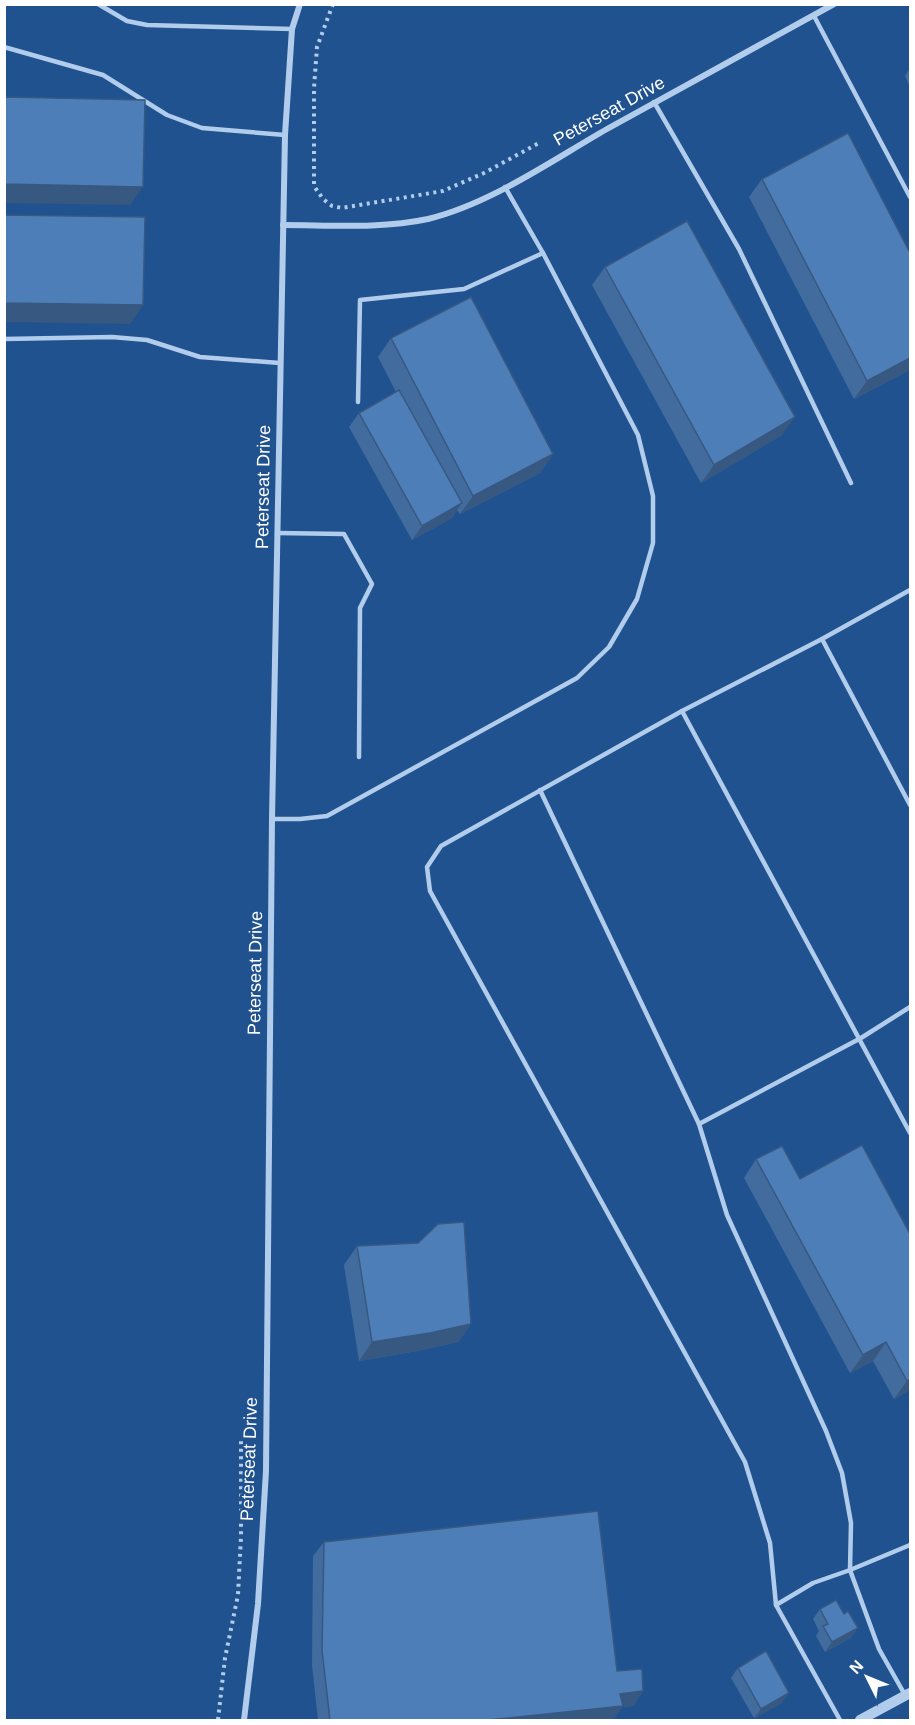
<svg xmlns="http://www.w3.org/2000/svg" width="915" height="1725" font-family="Arial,sans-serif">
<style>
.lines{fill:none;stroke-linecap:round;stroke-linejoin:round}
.path{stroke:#b2cdec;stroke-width:4;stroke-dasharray:3 4.5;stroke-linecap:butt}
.service{stroke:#b2cdec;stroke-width:4.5}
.minor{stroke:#b2cdec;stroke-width:6}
.tertiary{stroke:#b2cdec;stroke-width:10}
.wall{fill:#436c9e}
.shaded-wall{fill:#375881}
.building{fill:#4e7eb8;stroke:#375881;stroke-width:1.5}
.labels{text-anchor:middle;stroke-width:4.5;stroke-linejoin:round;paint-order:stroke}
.street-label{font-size:18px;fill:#fff;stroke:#215290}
</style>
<rect width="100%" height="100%" fill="#215290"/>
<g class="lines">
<!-- path -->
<g class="path">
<path d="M333,4L317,47L314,88V186L323,199L332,206L342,208L443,191L484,173L539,143"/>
<path d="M218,1720L225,1658L238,1595L241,1536V1441"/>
</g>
<!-- service -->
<g class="service">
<path d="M98,4L127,21L147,25L292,29"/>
<path d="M814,16L910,197"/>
<path d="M4,47L103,75L167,115L202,128L285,135"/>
<path d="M654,102L739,249L851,483"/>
<path d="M4,339L112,337L147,340L200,357L280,363"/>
<path d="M358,402L360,300L464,289L543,253"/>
<path d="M277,533L344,534L372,584L360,608L359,757"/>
<path d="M822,639L910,805"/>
<path d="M682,711L910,1133"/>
<path d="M540,790L699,1124"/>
<path d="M272,819H300L327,816L577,678L609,647L637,599L653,543V496L638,435L543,253L505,187"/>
<path d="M776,1605L813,1583L850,1570L910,1545"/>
<path d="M905,1695L879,1649L850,1570L851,1523L842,1473L826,1431L727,1215L699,1124L861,1038L910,1007"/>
<path d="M840,1720L776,1605L770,1543L745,1462L430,891L427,867L441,846L682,711L822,639L910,590"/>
</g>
<!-- minor -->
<g class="minor">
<path d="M283,225C330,225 381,229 428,219C490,204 551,161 607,129C682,87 758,46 834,4"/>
<path d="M244,1720L258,1604L266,1471L272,819L285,135L292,29L300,4"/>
</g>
<!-- tertiary -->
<path class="tertiary" d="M860,1720L910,1693"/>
</g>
<!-- wall -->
<g class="wall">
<path d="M910,68V87L905,76Z"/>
<path d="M762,179L910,253V370L854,399L749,197Z"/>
<path d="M605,267L782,435L701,483L592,285Z"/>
<path d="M391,338L553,454L540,473L460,514L457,510L452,518L412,540L349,427L359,413L396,392L378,357Z"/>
<path d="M756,1159L800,1179L910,1234V1390L894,1399L873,1361L850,1373L744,1178Z"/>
<path d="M357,1246L471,1324L458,1342L417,1351L359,1361L344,1265Z"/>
<path d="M324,1542L617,1671L643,1691L633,1706L622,1707L613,1720H318L312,1665L313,1556Z"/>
<path d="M820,1609L851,1638L825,1652L816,1636L819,1631L813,1619Z"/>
<path d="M738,1668L782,1703L754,1718L731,1678Z"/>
</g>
<!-- shaded-wall -->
<g class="shaded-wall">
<path d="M4,184L143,187L130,205L4,203Z"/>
<path d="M4,303L143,305L130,324L4,322Z"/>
<path d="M910,358V370L854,399L867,381Z"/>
<path d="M795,417L782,435L701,483L714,465Z"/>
<path d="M553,454L540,473L460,514L473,496Z"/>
<path d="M462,503L452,518L412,540L422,526Z"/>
<path d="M471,1324L458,1342L417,1351L359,1361L372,1342Z"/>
<path d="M886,1342L873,1361L850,1373L863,1355Z"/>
<path d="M910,1379V1390L894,1399L907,1381Z"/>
<path d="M858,1628L851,1638L825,1652L832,1642Z"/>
<path d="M643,1691L633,1706L622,1707L613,1720H488L620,1694Z"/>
<path d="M789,1693L782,1703L754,1718L761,1709Z"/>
</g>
<!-- building -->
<g class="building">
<path d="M4,97L145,100L143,187L4,184Z"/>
<path d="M848,133L910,253V358L867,381L762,179Z"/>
<path d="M4,215L145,217L143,305L4,303Z"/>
<path d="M687,221L795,417L714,465L605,267Z"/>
<path d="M471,297L553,454L473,496L391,338Z"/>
<path d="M399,390L462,503L422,526L359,413Z"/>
<path d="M862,1145L910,1234V1379L907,1381L886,1342L863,1355L756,1159L782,1146L800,1179Z"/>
<path d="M464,1222L471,1324L430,1333L372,1342L357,1246L418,1243L438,1224Z"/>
<path d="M598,1511L617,1671L642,1669L643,1691L620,1694L623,1706L488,1720H330L322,1650L324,1542Z"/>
<path d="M836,1600L844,1614L848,1611L858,1628L832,1642L823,1626L828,1624L820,1609Z"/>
<path d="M766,1651L789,1693L761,1709L738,1668Z"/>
</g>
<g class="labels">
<!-- street labels -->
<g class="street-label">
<text transform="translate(609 111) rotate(-29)" y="6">Peterseat Drive</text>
<text transform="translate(263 487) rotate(-89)" y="6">Peterseat Drive</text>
<text transform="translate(255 973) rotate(-89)" y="6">Peterseat Drive</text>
<text transform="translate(249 1459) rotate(-88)" y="6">Peterseat Drive</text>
</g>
</g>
<!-- border -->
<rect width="915" height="1725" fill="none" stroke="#ffffff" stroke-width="12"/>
<!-- north arrow -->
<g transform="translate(867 1677) rotate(313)" stroke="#215290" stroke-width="4.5" paint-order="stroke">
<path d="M0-4.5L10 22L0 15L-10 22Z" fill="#ffffff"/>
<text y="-9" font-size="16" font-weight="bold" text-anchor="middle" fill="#ffffff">N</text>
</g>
</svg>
